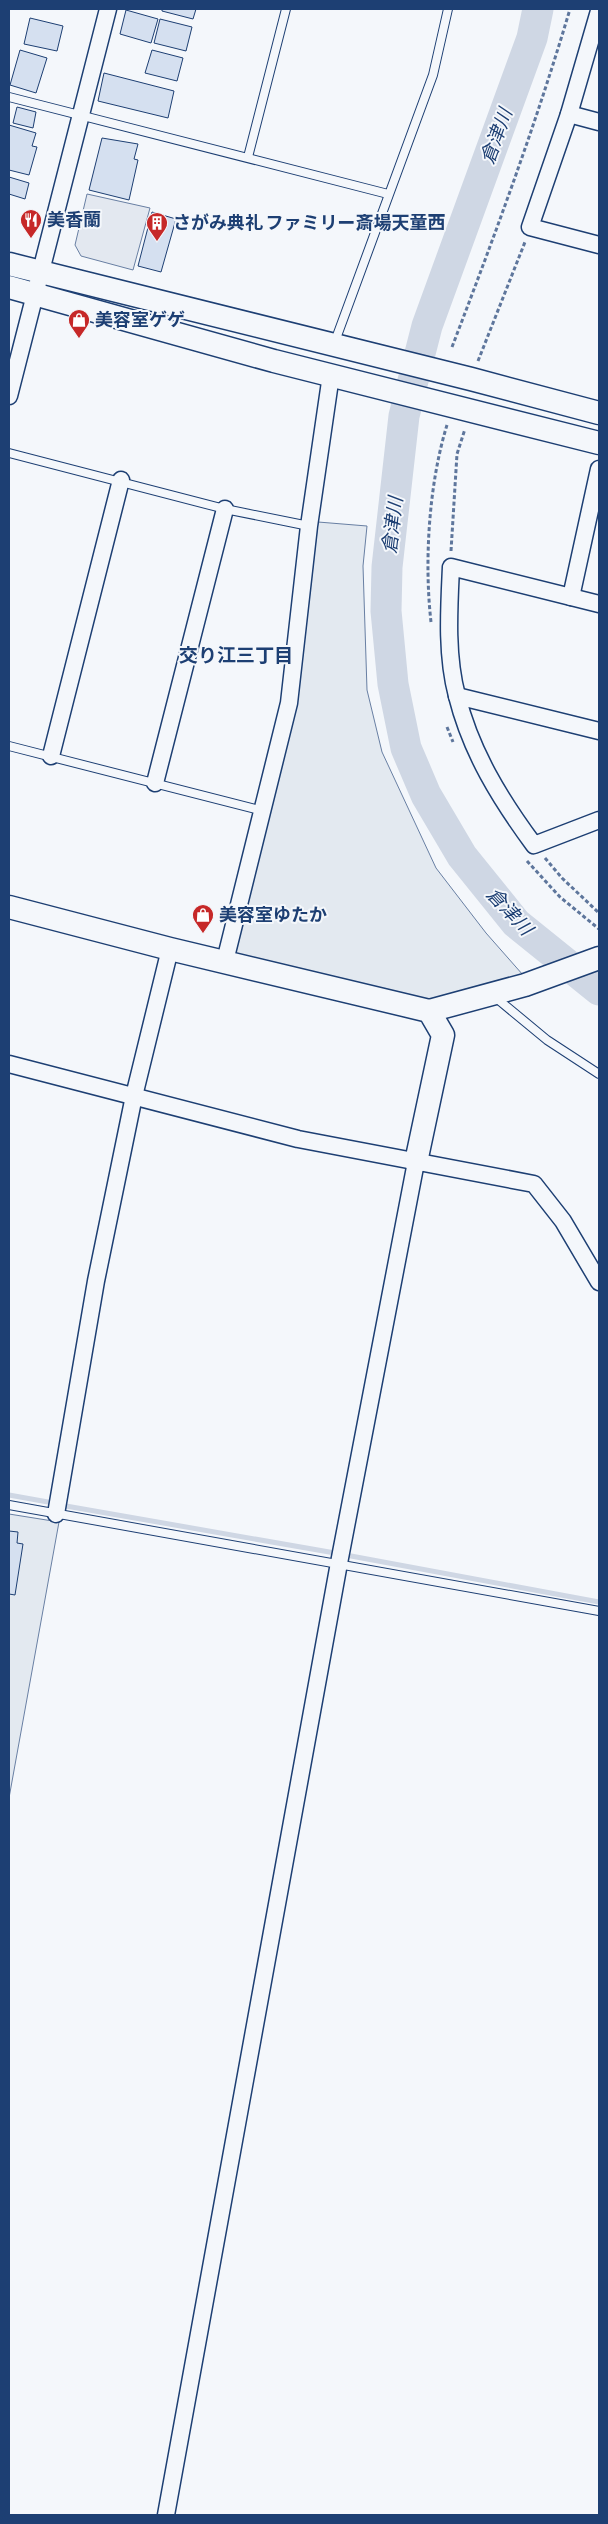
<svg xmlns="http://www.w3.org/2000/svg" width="608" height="2524" font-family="'Asap Condensed','Noto Sans JP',sans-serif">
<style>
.green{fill:#e3e9f0;stroke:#687fa3}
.parking{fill:#e3e8f0;stroke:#687fa3}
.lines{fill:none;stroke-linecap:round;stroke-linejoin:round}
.stream{stroke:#cfd7e4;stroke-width:5}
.river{stroke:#cfd7e4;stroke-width:31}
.building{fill:#d5e0f0;stroke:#1d3f73}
.lane-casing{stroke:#1d3f73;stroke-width:10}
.street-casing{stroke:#1d3f73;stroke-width:19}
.secondary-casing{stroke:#1d3f73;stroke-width:25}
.path{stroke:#5e769c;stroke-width:3;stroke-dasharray:4 2.5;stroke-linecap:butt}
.lane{stroke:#f4f7fb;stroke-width:8}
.street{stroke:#f4f7fb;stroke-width:16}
.secondary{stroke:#f4f7fb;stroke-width:22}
.labels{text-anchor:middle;stroke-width:4;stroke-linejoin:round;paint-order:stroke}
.poi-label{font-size:18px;font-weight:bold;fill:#1d3f73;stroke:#f4f7fb;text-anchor:start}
.water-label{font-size:19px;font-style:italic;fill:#1d3f73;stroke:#f4f7fb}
.neighbourhood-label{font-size:19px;font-weight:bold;fill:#1d3f73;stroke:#f4f7fb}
</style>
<rect width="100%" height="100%" fill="#f4f7fb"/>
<!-- green -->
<g class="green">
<path d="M318,522L367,526L363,566L367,690L382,752L436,868L486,933L523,975L426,1004L234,955L297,705Z"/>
<path d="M9,1514L59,1522L9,1798Z"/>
</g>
<!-- parking -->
<path class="parking" d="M87,194L150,208L133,270L81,256L75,245Z"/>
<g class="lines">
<!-- stream -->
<g class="stream">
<path d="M9,1495L48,1502"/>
<path d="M66,1506L335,1553V1549"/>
<path d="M351,1556L599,1602"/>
</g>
<!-- river -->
<path class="river" d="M538,9L532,38L427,326L404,416L387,567L386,611L393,684L406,748L426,795L462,856L516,923L599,990"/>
</g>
<!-- building -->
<g class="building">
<path d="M162,9H196L193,19L162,11Z"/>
<path d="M126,10L158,19L151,43L120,34Z"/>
<path d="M30,18L63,26L57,51L24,44Z"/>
<path d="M160,19L192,27L186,51L154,43Z"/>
<path d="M20,50L47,58L36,93L10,85Z"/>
<path d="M152,50L183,58L177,81L145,73Z"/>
<path d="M104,73L174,91L168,118L98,101Z"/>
<path d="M17,107L36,112L33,128L13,123Z"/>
<path d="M9,125L36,133L32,146L37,147L29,175L9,170Z"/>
<path d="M102,138L138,144L134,159L138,160L129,200L89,190Z"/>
<path d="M9,177L29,183L25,199L9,194Z"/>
<path d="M152,212L176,219L161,272L138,266Z"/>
<path d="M9,1531L18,1532L17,1543L23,1544L15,1595L9,1594Z"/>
</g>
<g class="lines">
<!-- lane casing -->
<g class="lane-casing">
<g id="lane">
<path d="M9,97L388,194"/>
<path d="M248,157L286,9"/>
<path d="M334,344L433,75L448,9"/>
<path d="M9,453L225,509L309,526"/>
<path d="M9,746L263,811"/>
<path d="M495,997L547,1040L599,1074"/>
<path d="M9,1505L599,1611"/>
</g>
</g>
<!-- street casing -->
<g class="street-casing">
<g id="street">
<path d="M599,11L569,114L530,227L599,245"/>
<path d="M569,114L599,122"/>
<path d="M9,396L108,9"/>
<path d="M571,597L599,469"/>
<path d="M599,604L451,567C449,609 446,655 457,696C471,752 500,799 534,845L599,820"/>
<path d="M457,696L599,731"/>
<path d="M51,756L121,480"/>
<path d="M155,783L225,509"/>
<path d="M225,961L289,703L309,526L331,375"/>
<path d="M9,1064L298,1139L534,1184L563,1221L599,1282"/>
<path d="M56,1514L96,1281L134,1096L170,949"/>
<path d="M166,2515L339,1563L416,1162"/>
</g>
</g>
<!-- secondary casing -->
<g class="secondary-casing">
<g id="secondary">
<path d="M9,264L471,379L599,413"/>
<path d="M9,287L274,361L599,443"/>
<path d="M9,907L170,949L429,1011L443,1035L416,1162"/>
<path d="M429,1011L525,985L599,958"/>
</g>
</g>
<!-- path -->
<g class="path">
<path d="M452,347C495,235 536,124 570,9"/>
<path d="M478,361L525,242"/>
<path d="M451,551L457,454L465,429"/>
<path d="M431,622C424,561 429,483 447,425"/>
<path d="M447,727L453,742"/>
<path d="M545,858L562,878L599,913"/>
<path d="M527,861L560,897L599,929"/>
</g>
<!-- lane -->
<use href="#lane" class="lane"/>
<!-- street -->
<use href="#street" class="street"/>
<!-- secondary -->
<use href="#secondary" class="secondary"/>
</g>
<!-- icons -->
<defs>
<g id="restaurant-pin" transform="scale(1.125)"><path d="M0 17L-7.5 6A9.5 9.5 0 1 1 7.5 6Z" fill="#c62828" stroke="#f4f7fb"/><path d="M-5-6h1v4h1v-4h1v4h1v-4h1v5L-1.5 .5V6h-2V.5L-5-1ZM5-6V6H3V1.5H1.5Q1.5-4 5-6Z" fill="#fff"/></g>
<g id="building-pin" transform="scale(1.125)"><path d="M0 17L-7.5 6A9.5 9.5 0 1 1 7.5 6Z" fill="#c62828" stroke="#f4f7fb"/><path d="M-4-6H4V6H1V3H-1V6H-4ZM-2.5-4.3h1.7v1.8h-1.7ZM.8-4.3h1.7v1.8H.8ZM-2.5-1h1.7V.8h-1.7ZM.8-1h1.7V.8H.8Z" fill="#fff"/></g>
<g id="shop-pin" transform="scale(1.125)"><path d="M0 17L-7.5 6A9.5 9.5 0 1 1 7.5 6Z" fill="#c62828" stroke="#f4f7fb"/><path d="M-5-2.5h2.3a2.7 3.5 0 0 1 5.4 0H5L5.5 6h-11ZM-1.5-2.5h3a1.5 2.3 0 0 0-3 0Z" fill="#fff"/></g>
</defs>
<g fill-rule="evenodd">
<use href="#restaurant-pin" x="31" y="220"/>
<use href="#building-pin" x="157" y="223"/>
<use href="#shop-pin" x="79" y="320"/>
<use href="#shop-pin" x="203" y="915"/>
</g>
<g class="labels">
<!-- poi labels -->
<g class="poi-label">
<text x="47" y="226">美香蘭</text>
<text x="173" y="229">さがみ典礼 ファミリー斎場天童西</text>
<text x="95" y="326">美容室ゲゲ</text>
<text x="219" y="921">美容室ゆたか</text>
</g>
<!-- water labels -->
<g class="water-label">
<text transform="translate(496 136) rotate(-70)" y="7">倉津川</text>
<text transform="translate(392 525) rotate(-83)" y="7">倉津川</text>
<text transform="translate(510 911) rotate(47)" y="7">倉津川</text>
</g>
<!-- neighbourhood labels -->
<g class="neighbourhood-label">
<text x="236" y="662">交り江三丁目</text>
</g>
</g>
<!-- border -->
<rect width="608" height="2524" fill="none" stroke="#1d3f73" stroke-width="20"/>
</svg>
